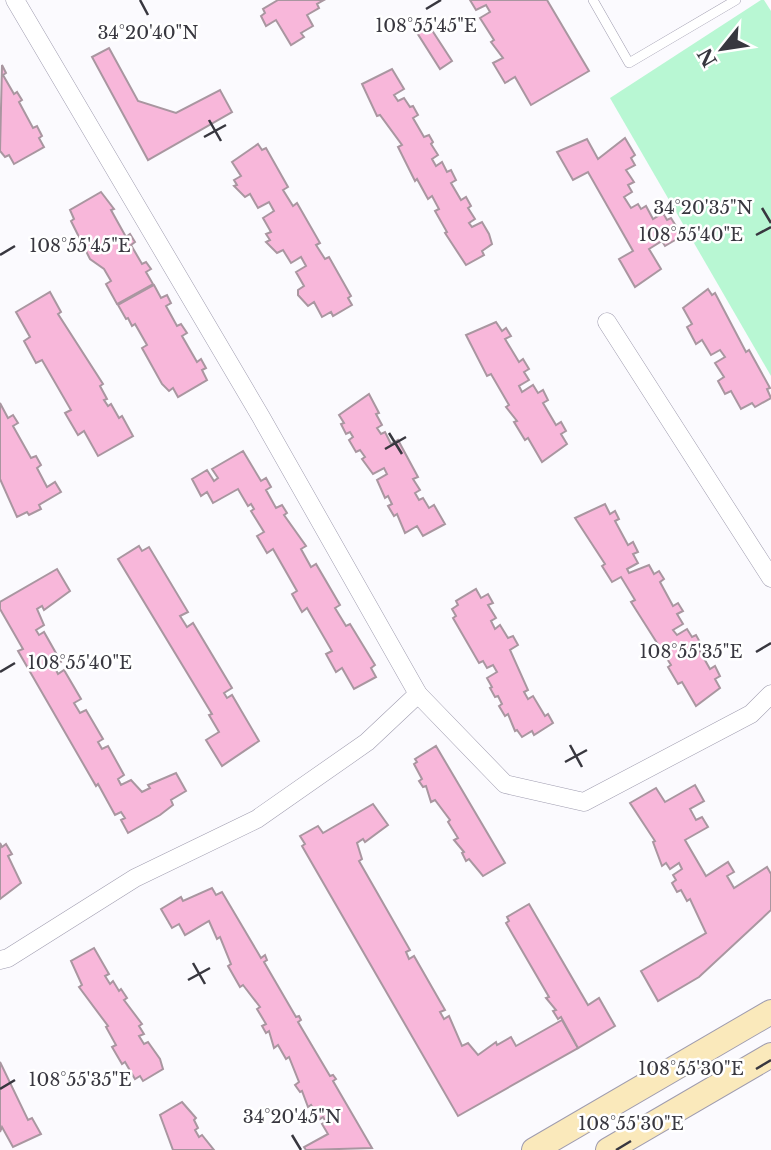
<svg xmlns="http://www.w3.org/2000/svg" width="771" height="1150" font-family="'Libre Baskerville',serif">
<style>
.green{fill:#b8f7d3}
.building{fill:#f8b7da;stroke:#a996a0;stroke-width:2}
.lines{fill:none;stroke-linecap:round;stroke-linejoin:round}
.lane-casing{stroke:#9f9caf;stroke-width:10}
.street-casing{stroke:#9f9caf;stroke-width:19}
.secondary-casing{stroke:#9f9caf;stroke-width:26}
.lane{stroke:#fff;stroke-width:9}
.street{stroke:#fff;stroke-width:18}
.secondary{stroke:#fae9bb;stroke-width:24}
.ticks{fill:none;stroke:#38373f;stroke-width:2.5}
.ticks-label{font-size:18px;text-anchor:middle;fill:#38373f;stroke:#fff;stroke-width:5;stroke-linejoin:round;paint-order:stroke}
</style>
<rect width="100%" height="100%" fill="#fbfafe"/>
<!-- green -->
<path class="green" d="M761,0H764L771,11V376L610,98Z"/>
<!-- building -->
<g class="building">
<path d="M278,0H324L317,4L319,8L307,15L313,26L301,33L304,37L291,45L276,20L266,26L261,16L265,13L263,9Z"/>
<path d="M470,0H547L589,71L531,105L515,77L505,83L493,63L503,58L491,42L494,40L480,18L490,12L486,5L476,10Z"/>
<path d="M426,21L452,61L440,69L414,28Z"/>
<path d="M109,48L138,101L176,113L220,90L232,112L148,160L92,57Z"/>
<path d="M2,65L6,73L3,75L14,94L17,92L22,100L19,102L33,128L37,126L42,136L39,138L44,147L14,164L9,155L5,157L0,151Z"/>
<path d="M392,69L404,89L394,95L398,101L404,98L410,107L413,106L418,115L413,118L424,137L429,135L433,142L431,144L438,155L432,159L436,166L442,162L447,172L451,170L456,180L451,183L461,200L466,197L471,206L468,208L475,219L469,223L472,227L482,222L489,234L492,244L482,251L484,255L466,265L445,233L447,232L435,211L439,209L432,196L428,199L417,179L415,181L398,147L402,145L380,115L377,116L362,84Z"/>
<path d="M625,138L635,155L631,158L635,165L626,170L634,182L628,185L632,192L624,197L631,208L638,204L641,209L646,206L653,219L663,213L667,220L671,218L682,236L665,246L662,241L649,249L661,269L635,287L619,259L633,251L588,172L573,180L557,152L587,139L598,159Z"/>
<path d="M258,144L262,150L266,148L288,187L283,190L293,206L297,203L320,243L316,245L325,259L329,257L351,296L348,298L352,305L333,316L331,312L322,317L314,302L308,306L298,295V290L304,286L296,272L306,266L301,257L291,263L283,250L277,253L266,242L270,240L266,234L271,232L263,218L274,211L269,202L258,208L250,194L245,197L234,186L237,185L234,180L241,176L232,162Z"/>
<path d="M101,192L114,209L111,210L126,237L130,234L135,242L131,245L142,264L146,262L151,269L146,272L153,284L117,304L106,284L111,281L104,269L90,259L71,221L74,219L70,210Z"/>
<path d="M154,285L161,298L167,295L171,303L166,306L177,326L181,324L187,333L182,336L197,362L201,359L206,368L202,370L207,380L178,397L173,388L169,391L162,384L142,348L147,345L135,324L132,326L128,318L126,319L118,305Z"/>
<path d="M708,289L712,295L715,293L746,352L749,350L770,388L767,389L771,398L755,407L752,403L741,409L731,391L725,394L718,381L724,377L715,363L725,357L720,350L711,355L702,340L696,344L687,327L692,324L683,308Z"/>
<path d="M50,292L61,312L58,314L103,384L100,386L107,399L104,400L108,406L111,404L119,418L122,416L133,436L98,456L84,431L78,435L65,413L71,410L42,360L36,363L24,341L30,337L16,312Z"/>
<path d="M496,322L502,331L506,328L511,336L505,339L519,362L523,359L529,369L524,372L529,380L519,386L522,392L533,385L538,393L543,390L548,400L543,403L556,425L561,422L566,431L561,434L567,444L542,462L528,438L525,440L514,422L517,421L506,407L509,405L491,374L487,376L466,335Z"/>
<path d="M369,394L379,413L376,414L382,425L377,428L381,434L385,432L391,444L398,440L418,477L413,479L420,490L415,493L419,500L423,498L429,508L434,505L445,524L423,536L417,526L405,533L397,514L394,516L388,506L392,504L388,496L385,498L377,480L387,474L384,468L373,474L362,459L365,457L360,450L356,452L349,440L353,437L350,432L346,434L341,424L344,423L339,415Z"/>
<path d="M0,403L8,418L13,415L18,423L13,426L31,458L36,456L41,465L37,468L47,487L55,482L61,492L39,505L41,509L29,515L27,512L17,517L0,479Z"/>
<path d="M243,451L261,481L266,478L271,487L266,490L276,508L282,505L287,513L284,515L306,546L301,549L311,567L316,564L340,605L335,608L346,626L350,624L375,665L371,668L376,677L354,689L342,668L336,672L326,654L332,651L307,608L302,612L292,594L297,591L273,549L267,553L257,536L264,532L251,511L254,509L251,504L248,506L238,489L213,503L207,492L201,496L192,479L207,470L214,481L218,478L212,469Z"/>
<path d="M605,504L610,514L615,511L619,519L615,521L628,545L633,542L638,552L633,554L638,563L627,569L629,573L649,565L654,574L659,571L664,579L660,582L673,606L678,603L683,611L677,614L683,624L673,630L677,635L687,629L692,637L696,635L701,644L697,646L710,669L715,666L720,676L715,679L720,688L696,706L682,682L678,684L668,667L671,665L631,602L635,600L621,577L612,582L602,566L605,564L575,518Z"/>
<path d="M139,546L142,551L149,547L188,612L180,616L187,627L193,623L232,688L224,693L227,698L232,695L259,741L222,766L206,740L219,732L209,715L212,714L118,559Z"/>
<path d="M57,569L70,591L44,610L42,606L37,609L44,625L36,630L39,635L44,632L61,662L54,666L58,674L64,670L81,699L74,703L80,713L86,710L103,739L98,742L102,749L108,746L124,775L118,779L121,785L131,780L142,792L150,788L148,785L176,773L186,791L171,800L173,805L160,815L128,833L121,820L125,818L121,812L115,815L98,784L96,786L18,651L23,649L0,609V602Z"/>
<path d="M476,589L481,598L488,594L493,603L488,605L496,618L491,621L495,629L500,625L508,638L513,636L518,645L510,650L528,690L524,692L528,699L533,696L545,716L548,714L553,723L534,735L532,731L522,737L517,730L515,731L508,714L505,716L499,706L502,704L498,696L495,697L490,688L492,687L487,678L497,672L493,665L487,668L483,661L479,663L453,618L456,616L452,609L458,605L456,601Z"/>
<path d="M436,746L505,863L483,876L469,859L466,861L462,853L464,852L454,840L458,838L448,822L450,820L435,800L431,802L426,786L423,787L419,781L422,779L414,764L417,762L415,759Z"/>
<path d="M695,785L704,801L690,809L696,820L702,817L708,827L685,840L706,876L728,862L734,872L727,876L734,888L767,867L771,874V910L699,977L658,1001L641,971L706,933L690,899L687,901L681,890L677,892L672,883L676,880L673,875L682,869L679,863L670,869L666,863L662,866L653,842L655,841L630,803L656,788L665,802Z"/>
<path d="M373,804L388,825L365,842L363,839L357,843L362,859L359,861L410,950L406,952L409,959L414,956L445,1010L440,1012L444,1019L449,1016L462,1046L468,1043L478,1055L496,1042L497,1045L511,1037L516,1046L562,1020L578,1048L458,1116L302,846L305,844L300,836L318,826L323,833Z"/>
<path d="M0,843L2,847L6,844L12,854L8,856L21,883L0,899Z"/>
<path d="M212,888L216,895L222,892L261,958L265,955L267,960L264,962L296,1017L299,1016L301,1020L298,1022L330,1076L333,1075L336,1079L333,1081L372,1148L306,1150L304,1147L328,1134L322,1124L326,1122L323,1117L320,1119L311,1105L308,1107L302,1091L300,1092L295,1085L299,1082L289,1057L286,1059L278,1045L274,1048L269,1031L266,1033L262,1026L266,1024L257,1009L260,1007L243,985L240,987L228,966L231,964L220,937L217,939L209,921L185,935L179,924L172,928L161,909L181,897L183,901Z"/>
<path d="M529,904L588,1005L599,998L615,1026L578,1048L561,1017L558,1019L553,1011L556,1010L546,998L549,997L506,923L509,921L507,917Z"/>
<path d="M94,948L109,974L105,976L110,984L113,981L119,991L121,989L127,998L124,1000L142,1024L139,1026L144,1034L139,1036L144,1044L148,1042L160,1059L163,1069L143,1081L140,1076L135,1079L125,1062L122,1064L112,1047L116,1045L106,1027L108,1026L79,987L82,985L71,961Z"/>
<path d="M0,1062L28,1120L32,1118L41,1134L13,1147L2,1127L0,1132Z"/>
<path d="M182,1102L196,1118L194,1120L198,1128L195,1130L199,1137L202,1135L214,1150H173L160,1115Z"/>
</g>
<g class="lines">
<!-- lane casing -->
<g class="lane-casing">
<path id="lane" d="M593,0L629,63L736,0"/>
</g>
<!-- street casing -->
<g class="street-casing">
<g id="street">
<path d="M15,0L261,417L418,694L505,784L584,802L751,714L771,694"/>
<path d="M607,322L771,578"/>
<path d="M0,960L8,958L135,878L257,819L367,742L418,694"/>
</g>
</g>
<!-- secondary casing -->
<g class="secondary-casing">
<g id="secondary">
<path d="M534,1150L771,1012"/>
<path d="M608,1150L771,1055"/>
</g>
</g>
<!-- lane -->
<use href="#lane" class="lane"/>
<!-- street -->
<use href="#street" class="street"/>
<!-- secondary -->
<use href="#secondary" class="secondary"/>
</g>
<!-- ticks -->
<path class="ticks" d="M140,0L148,15M426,9L441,0M209,120L221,141M204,137L226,125M762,208L771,223M756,235L771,227M0,255L15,246M389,433L402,454M385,449L406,437M756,652L771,643M0,672L15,663M570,745L582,767M565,762L587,750M193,963L205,984M188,980L210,968M756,1069L771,1060M0,1089L15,1080M292,1135L301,1150M616,1150L631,1141"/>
<g class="ticks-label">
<text x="426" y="32">108°55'45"E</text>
<text x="148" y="39">34°20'40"N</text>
<text x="703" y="214">34°20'35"N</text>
<text x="691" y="241">108°55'40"E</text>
<text x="80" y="252">108°55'45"E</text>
<text x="691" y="658">108°55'35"E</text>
<text x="80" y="669">108°55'40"E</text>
<text x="691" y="1075">108°55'30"E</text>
<text x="80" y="1086">108°55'35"E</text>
<text x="292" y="1123">34°20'45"N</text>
<text x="631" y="1130">108°55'30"E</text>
</g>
<!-- north arrow -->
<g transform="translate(722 49) rotate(240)" stroke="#ffffff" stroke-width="5" paint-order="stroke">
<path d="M0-5L12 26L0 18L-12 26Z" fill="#38373f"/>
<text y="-10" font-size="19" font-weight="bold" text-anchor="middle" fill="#38373f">N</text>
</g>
</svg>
